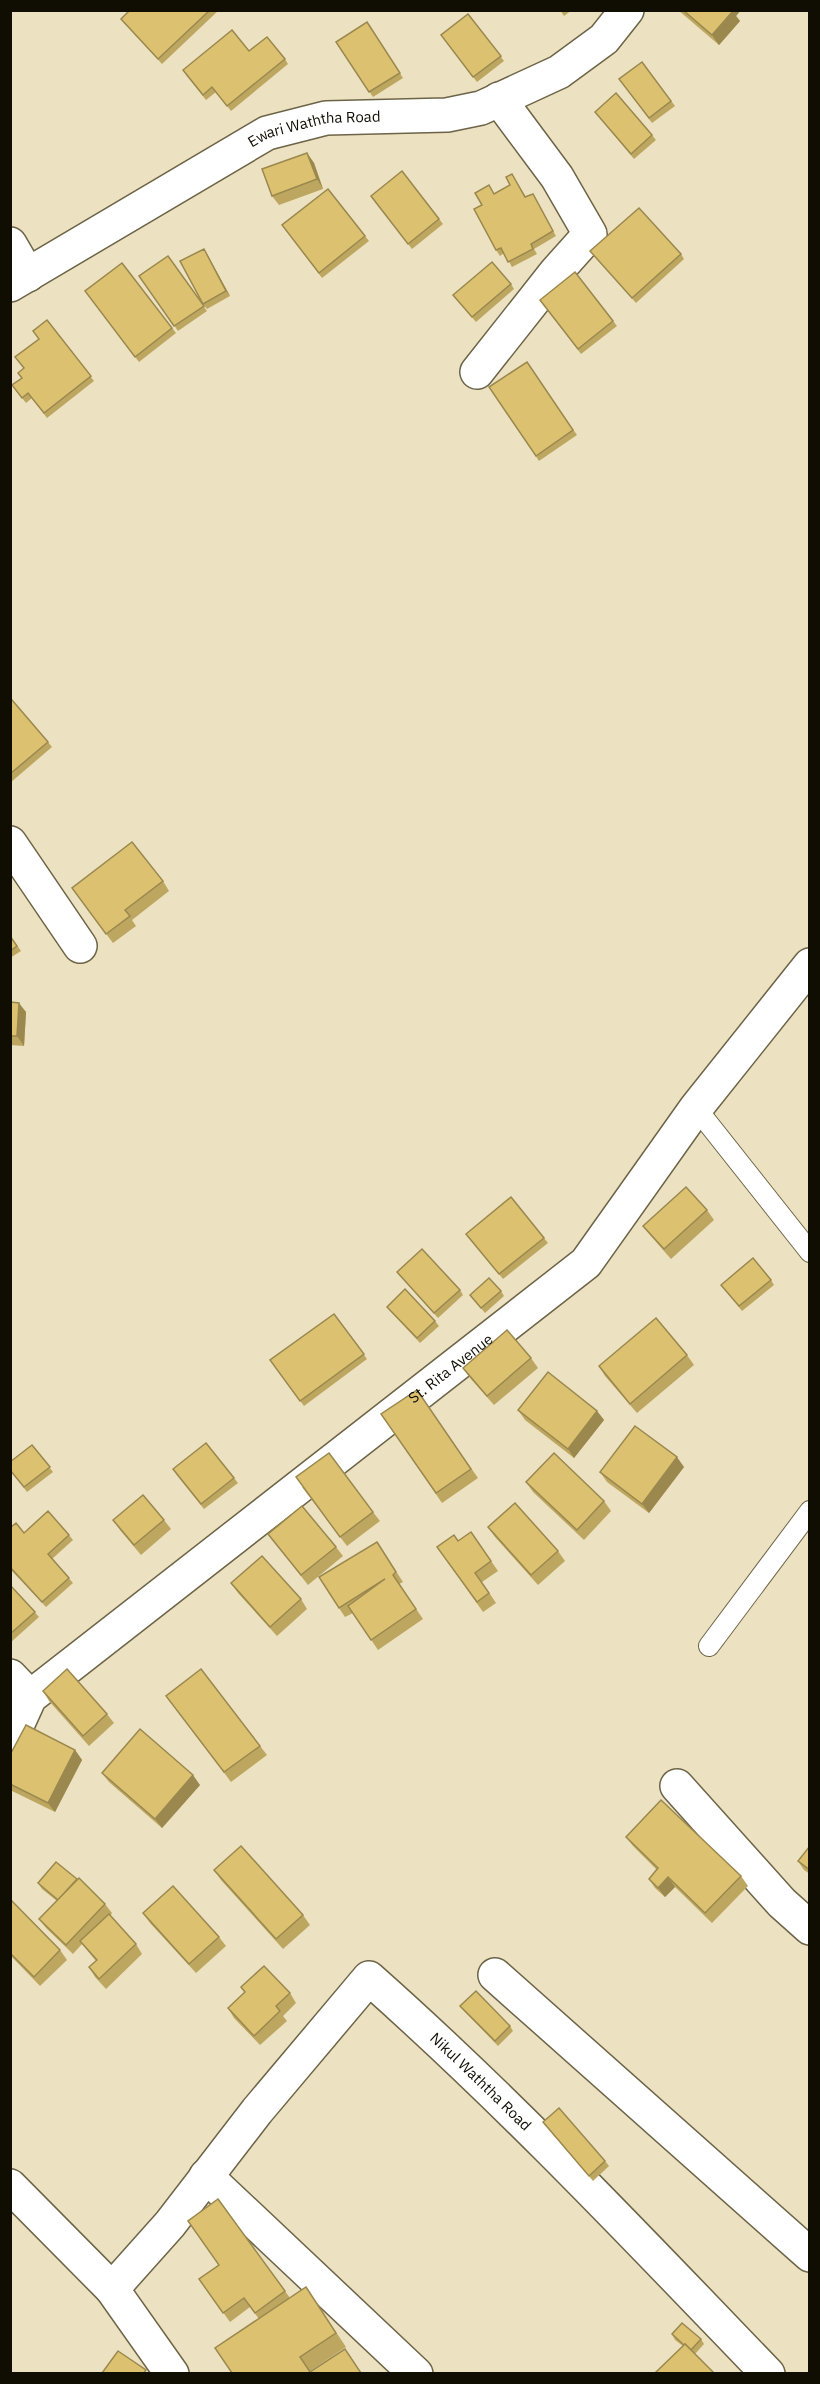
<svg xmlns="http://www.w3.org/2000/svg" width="820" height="2384" font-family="'IBM Plex Sans',sans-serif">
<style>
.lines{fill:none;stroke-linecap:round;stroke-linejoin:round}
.service-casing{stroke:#6d6447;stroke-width:22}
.minor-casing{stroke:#6d6447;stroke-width:36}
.tertiary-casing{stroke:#6d6447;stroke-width:36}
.service{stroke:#fff;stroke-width:20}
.minor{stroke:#fff;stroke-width:33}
.tertiary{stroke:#fff;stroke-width:33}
.wall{fill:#bda760}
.shaded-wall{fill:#9a884e}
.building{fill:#dcc270;stroke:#9a884e;stroke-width:1.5}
.labels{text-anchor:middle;stroke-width:5;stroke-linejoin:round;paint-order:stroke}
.street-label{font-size:15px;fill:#100d03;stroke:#faefcf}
</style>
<rect width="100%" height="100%" fill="#ece2c2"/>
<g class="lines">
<!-- service casing -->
<g class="service-casing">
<g id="service">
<path d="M696,1108L810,1252"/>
<path d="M709,1646L810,1511"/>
</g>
</g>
<!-- minor casing -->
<g class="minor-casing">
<g id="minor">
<path d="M477,372L556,272L590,234L557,177L499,99"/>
<path d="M10,843L80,946"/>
<path d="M10,1676L30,1697"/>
<path d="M677,1786L782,1903L810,1928"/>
<path d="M495,1975L810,2255"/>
<path d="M206,2176L416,2374"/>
<path d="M10,2186L112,2289L172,2374"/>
<path id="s1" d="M112,2289L170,2224L257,2111L369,1978C509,2102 638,2239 768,2374"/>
</g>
</g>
<!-- tertiary casing -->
<g class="tertiary-casing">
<g id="tertiary">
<path d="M10,244L28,275"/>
<path id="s2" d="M10,285L267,133L326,118L447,115L481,108L559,72L604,39L627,10"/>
<path id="s3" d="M10,1741L30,1697L586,1263L696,1108L810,965"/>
</g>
</g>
<!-- service -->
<use href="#service" class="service"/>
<!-- minor -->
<use href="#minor" class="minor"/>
<!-- tertiary -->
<use href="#tertiary" class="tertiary"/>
</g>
<!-- wall -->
<g class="wall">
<path d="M130,10H219L162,64L125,24L121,19Z"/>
<path d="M560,10H572L564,16Z"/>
<path d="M678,10H741L736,16L740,21L719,45Z"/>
<path d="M468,14L504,61L477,82L441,35Z"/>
<path d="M367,22L403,78L373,97L336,42Z"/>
<path d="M249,51L285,59L288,64L231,111L216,92L206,100L186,75Z"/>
<path d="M642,62L675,106L652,123L619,79Z"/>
<path d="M595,112L652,135L656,140L634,159Z"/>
<path d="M307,153L314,163L323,189L279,205L272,196Z"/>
<path d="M402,171L443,224L412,249L371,196Z"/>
<path d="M512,174L526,197L533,194L556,236L534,249L537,254L512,267L504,253L500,256L496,250L482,205L495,194L510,185Z"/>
<path d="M328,189L369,241L322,278L282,225Z"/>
<path d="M204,249L230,296L207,309L203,304Z"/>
<path d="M590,251L681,254L684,259L636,303Z"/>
<path d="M168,256L207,311L178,331L139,276Z"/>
<path d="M122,263L176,333L139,362L85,291Z"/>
<path d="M575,272L617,326L581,354L540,300Z"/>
<path d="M511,284L514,289L476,322L453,295Z"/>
<path d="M47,320L94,381L47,418L32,398L26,403L12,385L22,378Z"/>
<path d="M527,362L577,435L539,461L489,387Z"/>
<path d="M10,701L48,742L52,747L10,783Z"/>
<path d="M163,881L169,891L132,920L136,926L113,943L72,888Z"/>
<path d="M10,935L21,951L10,958Z"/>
<path d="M10,1002L26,1012L24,1046L10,1045Z"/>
<path d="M707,1210L714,1220L671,1259L650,1235L643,1226Z"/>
<path d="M466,1234L544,1238L548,1243L503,1279Z"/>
<path d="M397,1272L460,1290L463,1295L438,1318Z"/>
<path d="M771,1280L774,1285L742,1311L721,1285Z"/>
<path d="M501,1291L504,1296L485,1313L470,1295Z"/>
<path d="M387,1307L435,1321L439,1326L420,1343L391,1312Z"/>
<path d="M334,1314L367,1359L304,1406L270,1360Z"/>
<path d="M687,1355L694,1365L637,1413L605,1376L599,1366Z"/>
<path d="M531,1358L538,1368L494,1405L470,1378L463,1368Z"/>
<path d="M417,1390L478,1478L442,1503L381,1414Z"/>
<path d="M518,1410L597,1411L604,1420L574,1458L525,1420Z"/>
<path d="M32,1445L53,1472L27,1492L10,1470Z"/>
<path d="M684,1467L649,1513L607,1482L600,1472Z"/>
<path d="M176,1474L234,1478L238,1483L204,1509Z"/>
<path d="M526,1482L604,1501L611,1511L584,1540L533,1492Z"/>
<path d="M302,1487L373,1512L380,1521L347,1546Z"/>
<path d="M113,1520H164L171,1529L141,1555L120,1530Z"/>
<path d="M488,1527L558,1551L565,1561L538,1585L495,1537Z"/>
<path d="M10,1528L24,1533L69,1535L73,1540L52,1559L73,1583L46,1607L10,1569Z"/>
<path d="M471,1532L498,1571L482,1582L496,1603L483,1612L437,1547L458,1541Z"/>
<path d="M268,1534L336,1547L343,1556L308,1585Z"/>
<path d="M377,1542L403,1582L399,1584L423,1619L378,1650L353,1613L345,1617L339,1608Z"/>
<path d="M231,1583L301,1599L307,1609L277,1636L238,1593Z"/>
<path d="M10,1585L39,1617L10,1643Z"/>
<path d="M43,1691L107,1714L114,1723L89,1746L49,1701Z"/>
<path d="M166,1696L260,1746L267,1755L231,1782Z"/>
<path d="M75,1750L82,1760L55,1812L10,1790V1755Z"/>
<path d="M102,1773L200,1785L162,1828L109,1782Z"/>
<path d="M626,1837L741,1876L748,1886L712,1923L675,1887L665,1897L655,1888L649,1879L657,1870L633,1846Z"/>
<path d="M810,1846V1874L804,1870L798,1861Z"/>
<path d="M214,1870L303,1915L310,1925L283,1949L221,1880Z"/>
<path d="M38,1883L105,1904L112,1913L110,1916L136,1944L142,1954L106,1989L95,1977L89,1967L96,1961L82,1944L73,1954L46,1928L39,1919L57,1901L42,1889Z"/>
<path d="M10,1899L60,1950L67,1960L40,1986L10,1955Z"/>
<path d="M143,1913L219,1937L226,1946L196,1973L150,1923Z"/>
<path d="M241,1987L290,1993L296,2003L283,2016L287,2021L260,2045L234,2018L228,2008L245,1992Z"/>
<path d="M460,2006L510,2026L513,2031L498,2046L464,2011Z"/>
<path d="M543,2122L605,2161L609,2166L593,2181Z"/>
<path d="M218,2199L290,2298L306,2287L346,2347L310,2371V2372L362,2373H232L259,2319L250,2307L230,2322L206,2289L219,2265Z"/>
<path d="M672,2334L701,2339L704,2344L695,2354L683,2346L675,2340Z"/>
</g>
<!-- shaded-wall -->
<g class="shaded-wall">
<path d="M731,10H741L736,16L740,21L719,45L712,35Z"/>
<path d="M307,153L314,163L323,189L317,179Z"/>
<path d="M204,249L207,254L230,296L226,291Z"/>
<path d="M19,1003L26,1012L24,1046L17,1036Z"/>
<path d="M597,1411L604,1420L574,1458L568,1449Z"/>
<path d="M677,1457L684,1467L649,1513L642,1504Z"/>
<path d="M75,1750L82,1760L55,1812L48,1803Z"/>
<path d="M193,1775L200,1785L162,1828L155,1819Z"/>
<path d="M668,1877L675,1887L665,1897L658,1888Z"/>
</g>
<!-- building -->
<g class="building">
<path d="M130,10H210L158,59L121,19Z"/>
<path d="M683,10H732L733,11L712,35Z"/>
<path d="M468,14L501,56L473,77L441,35Z"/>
<path d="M367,22L400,73L369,92L336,42Z"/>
<path d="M232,30L249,51L267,37L285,59L227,106L212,87L203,95L183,70Z"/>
<path d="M642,62L671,101L649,118L619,79Z"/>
<path d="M616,93L652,135L631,154L595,112Z"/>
<path d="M307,153L317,179L272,196L262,169Z"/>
<path d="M402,171L439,219L408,244L371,196Z"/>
<path d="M512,174L525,197L533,194L553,231L531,244L533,249L508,262L501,248L496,250L474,209L482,205L475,193L489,185L494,194L510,185L506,177Z"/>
<path d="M328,189L365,236L319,273L282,225Z"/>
<path d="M639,208L681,254L632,298L590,251Z"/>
<path d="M204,249L226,291L203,304L180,261Z"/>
<path d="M168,256L204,306L174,326L139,276Z"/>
<path d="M492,262L511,284L472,317L453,295Z"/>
<path d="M122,263L172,328L135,357L85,291Z"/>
<path d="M575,272L613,321L578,349L540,300Z"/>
<path d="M47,320L91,376L44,413L28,393L22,398L12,385L22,378L18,373L24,368L15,357L39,339L33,331Z"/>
<path d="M527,362L573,430L536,456L489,387Z"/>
<path d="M12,700L48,742L10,774V701Z"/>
<path d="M132,842L163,881L125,910L130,916L106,934L72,888Z"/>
<path d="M10,936L17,946L10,951Z"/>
<path d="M10,1002L19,1003L17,1036H10Z"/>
<path d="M686,1187L707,1210L664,1249L643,1226Z"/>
<path d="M511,1197L544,1238L499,1274L466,1234Z"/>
<path d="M422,1249L460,1290L434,1313L397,1272Z"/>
<path d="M753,1258L771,1280L739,1306L721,1285Z"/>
<path d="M489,1278L501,1291L481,1308L470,1295Z"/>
<path d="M405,1289L435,1321L417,1338L387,1307Z"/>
<path d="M334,1314L364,1354L300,1401L270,1360Z"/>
<path d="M656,1318L687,1355L630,1404L599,1366Z"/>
<path d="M507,1330L531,1358L487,1396L463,1368Z"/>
<path d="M548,1372L597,1411L568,1449L518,1410Z"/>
<path d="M417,1390L471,1469L436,1493L381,1414Z"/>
<path d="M635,1426L677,1457L642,1504L600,1472Z"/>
<path d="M206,1443L234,1478L201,1504L173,1469Z"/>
<path d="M32,1445L50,1467L24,1487L10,1470V1462Z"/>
<path d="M329,1453L373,1512L340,1537L296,1477Z"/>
<path d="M554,1453L604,1501L577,1530L526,1482Z"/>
<path d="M143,1495L164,1520L134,1545L113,1520Z"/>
<path d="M515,1503L558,1551L531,1575L488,1527Z"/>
<path d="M302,1506L336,1547L301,1575L268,1534Z"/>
<path d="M48,1511L69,1535L48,1554L69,1578L42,1602L10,1567V1528L16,1523L24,1533Z"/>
<path d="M471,1532L491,1561L475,1573L489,1593L477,1602L437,1547L454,1535L458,1541Z"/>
<path d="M377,1542L396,1572L393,1575L416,1609L371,1640L348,1606L385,1579L339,1608L319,1577Z"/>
<path d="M262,1556L301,1599L270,1627L231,1583Z"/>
<path d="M10,1585L35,1612L10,1634Z"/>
<path d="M67,1669L107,1714L83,1736L43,1691Z"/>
<path d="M201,1669L260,1746L224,1772L166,1696Z"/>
<path d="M26,1725L75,1750L48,1803L10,1784V1755Z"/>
<path d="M140,1729L193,1775L155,1819L102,1773Z"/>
<path d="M661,1800L741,1876L705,1913L668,1877L658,1888L649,1879L658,1868L626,1837Z"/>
<path d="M241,1846L303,1915L276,1939L214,1870Z"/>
<path d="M810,1846V1870L798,1861Z"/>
<path d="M56,1862L77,1879L58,1900L38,1883Z"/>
<path d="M79,1878L105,1904L66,1945L39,1919Z"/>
<path d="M173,1886L219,1937L189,1964L143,1913Z"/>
<path d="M10,1899L60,1950L34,1977L10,1953Z"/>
<path d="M109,1914L136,1944L99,1979L89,1967L97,1960L80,1941Z"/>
<path d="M264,1966L290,1993L276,2006L280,2011L254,2036L228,2008L245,1992L241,1987Z"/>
<path d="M476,1991L510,2026L495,2041L460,2006Z"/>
<path d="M559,2108L605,2161L589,2176L543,2122Z"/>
<path d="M218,2199L285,2291L255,2313L244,2298L223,2313L199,2279L219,2265L188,2221Z"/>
<path d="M306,2287L336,2333L300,2357L310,2372L345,2349L361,2373H232L215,2348Z"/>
<path d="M682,2323L701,2339L691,2350L685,2344L684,2345L672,2334Z"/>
<path d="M685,2344L714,2373H655Z"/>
<path d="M118,2351L146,2370L144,2373H102Z"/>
</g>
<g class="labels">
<!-- street labels -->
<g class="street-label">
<text dy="5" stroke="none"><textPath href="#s2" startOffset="346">Ewari Waththa Road</textPath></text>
<text dy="5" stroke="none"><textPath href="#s3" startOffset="582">St. Rita Avenue</textPath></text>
<text dy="5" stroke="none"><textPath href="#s1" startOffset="556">Nikul Waththa Road</textPath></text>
</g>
</g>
<!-- border -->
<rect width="820" height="2384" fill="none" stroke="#100d03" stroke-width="24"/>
</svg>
